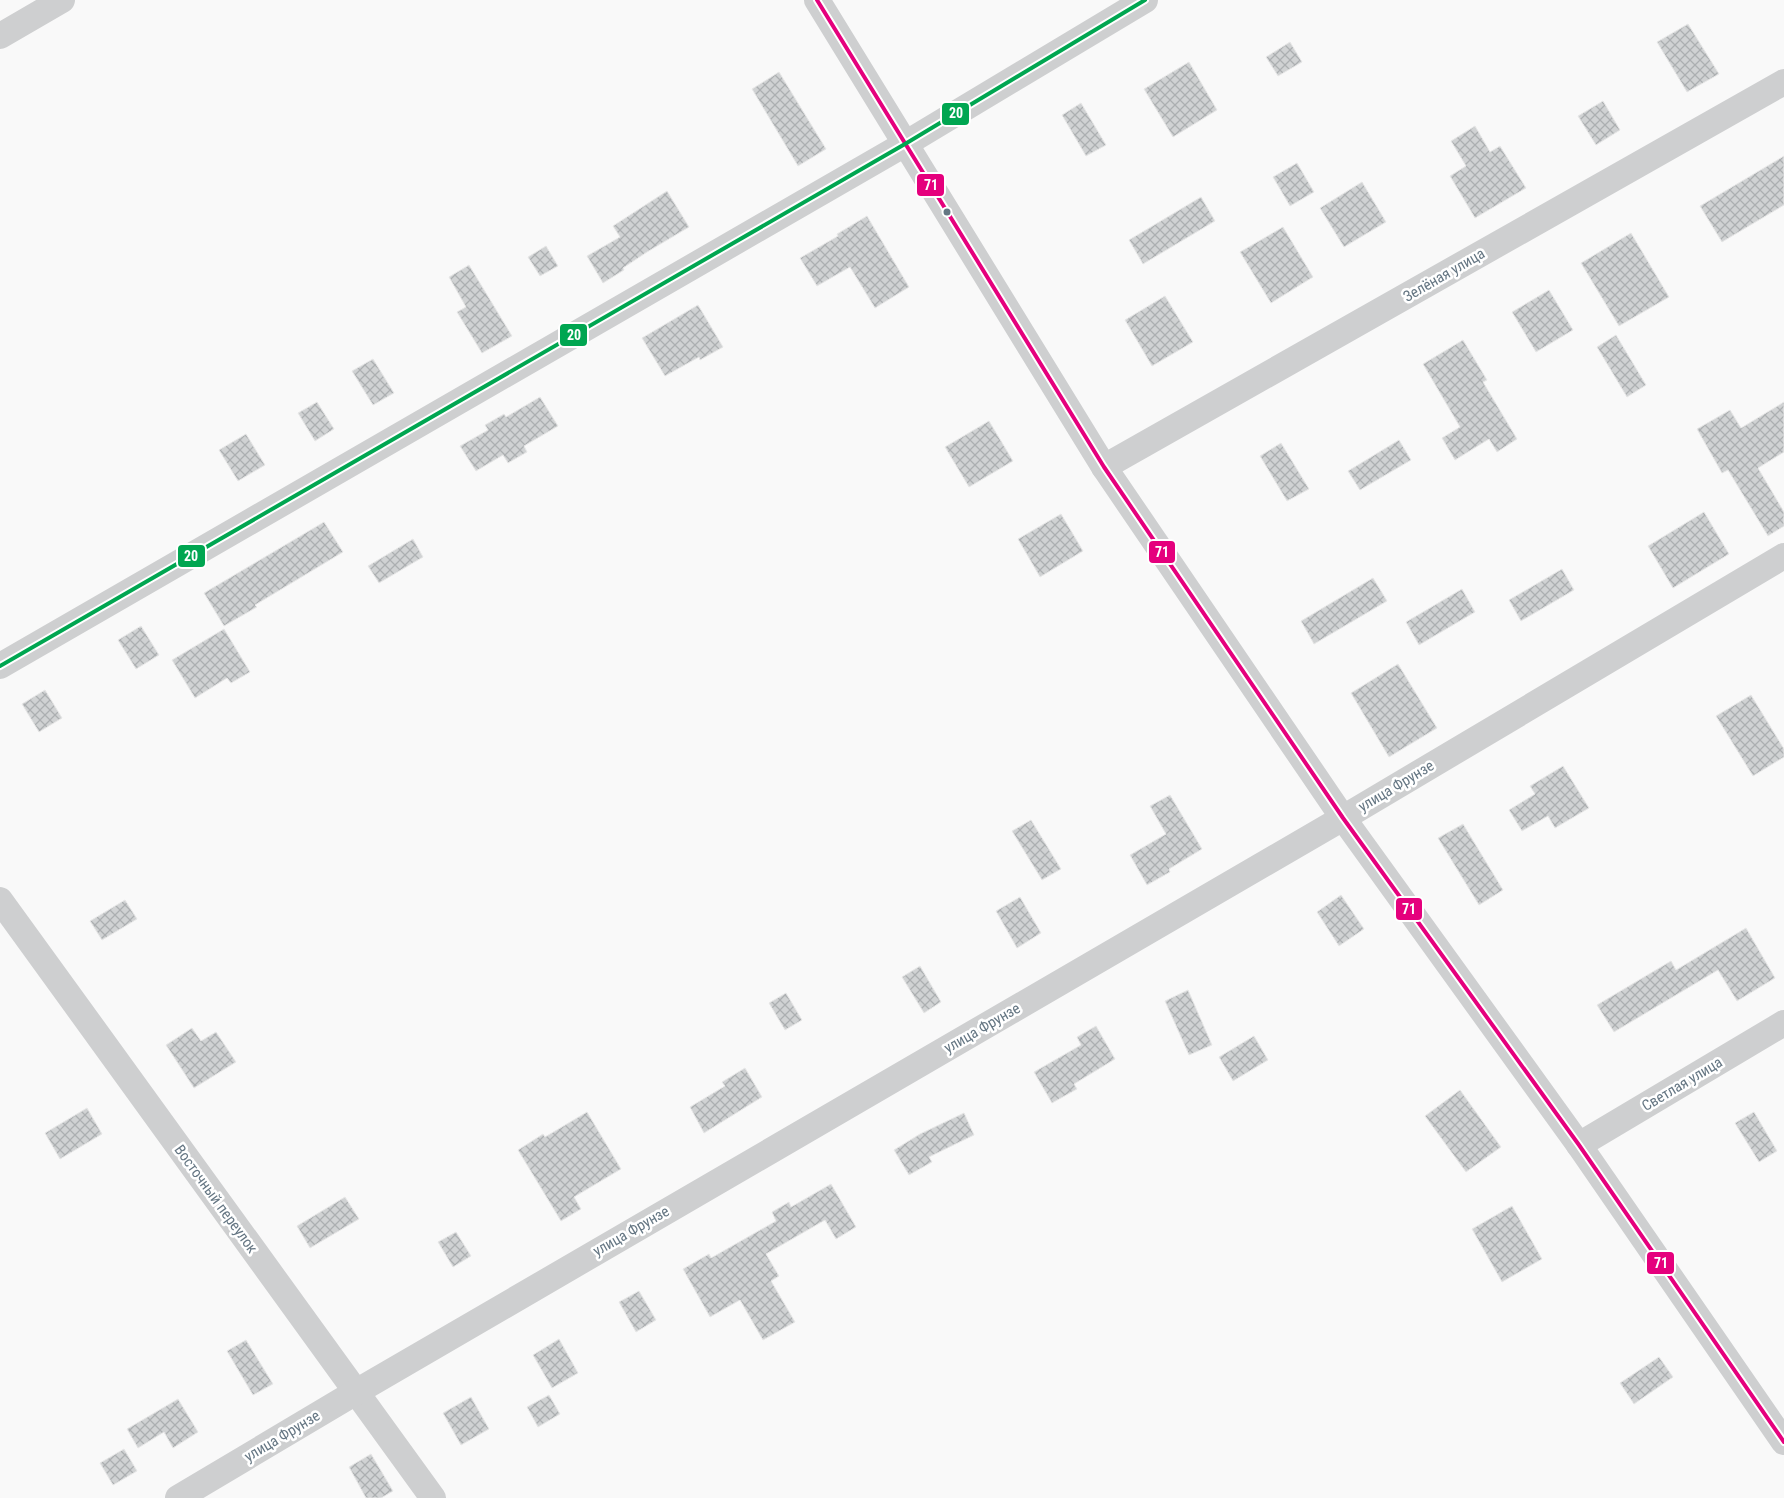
<svg xmlns="http://www.w3.org/2000/svg" width="1784" height="1498" font-family="'Roboto Condensed',sans-serif">
<style>
.building{fill:url(#building-cross-hatch);stroke:#e8e8e8}
.lines{fill:none;stroke-linecap:round;stroke-linejoin:round}
.minor{stroke:#cecfd0;stroke-width:26}
.bus-1-casing{stroke:#fff;stroke-width:8}
.bus-2-casing{stroke:#fff;stroke-width:8}
.bus-1{stroke:#e5007d;stroke-width:4}
.bus-2{stroke:#00a651;stroke-width:4}
.bus-dot{fill:#657683;stroke:#fff;stroke-width:2}
.labels{text-anchor:middle;stroke-width:5;stroke-linejoin:round;paint-order:stroke}
.street-label{font-size:15px;fill:#657683;stroke:#fff}
.line-badge{stroke:#fff;stroke-width:2}
.badge-label{font-size:14px;text-anchor:middle;font-weight:bold;fill:#fff}
</style>
<defs>
<pattern id="building-cross-hatch" width="8" height="8" patternUnits="userSpaceOnUse" patternTransform="scale(1.25)"><rect width="8" height="8" fill="#d0d2d3"/><path d="M0 0l8 8M0 8l8-8" fill="none" stroke="#acafb1"/></pattern>
</defs>
<rect width="100%" height="100%" fill="#f9f9f9"/>
<!-- building -->
<g class="building">
<path d="M1688,24L1719,74L1687,92L1657,42Z"/>
<path d="M1290,42L1302,62L1278,76L1266,57Z"/>
<path d="M1189,62L1217,110L1173,137L1144,89Z"/>
<path d="M779,72L826,149L798,166L752,89Z"/>
<path d="M1603,101L1620,130L1596,145L1578,116Z"/>
<path d="M1081,103L1106,145L1086,156L1062,115Z"/>
<path d="M1475,126L1490,152L1500,146L1526,188L1475,218L1450,176L1466,166L1451,141Z"/>
<path d="M1784,156V205L1722,242L1700,206Z"/>
<path d="M1297,163L1314,192L1290,206L1273,177Z"/>
<path d="M1362,182L1386,222L1344,247L1320,208Z"/>
<path d="M667,191L689,227L647,252L623,268L624,270L603,283L587,256L620,237L613,226Z"/>
<path d="M1201,197L1215,221L1143,264L1129,240Z"/>
<path d="M867,216L909,287L875,308L850,267L817,286L800,258L838,236L837,234Z"/>
<path d="M1283,227L1313,277L1271,303L1240,252Z"/>
<path d="M1631,233L1669,297L1619,326L1581,263Z"/>
<path d="M546,246L558,266L540,276L528,257Z"/>
<path d="M469,265L512,336L482,353L457,312L466,307L449,277Z"/>
<path d="M1549,290L1573,330L1536,352L1512,312Z"/>
<path d="M1165,296L1193,342L1152,366L1125,320Z"/>
<path d="M698,305L723,347L700,360L699,357L665,376L642,338Z"/>
<path d="M1616,335L1646,385L1627,397L1597,347Z"/>
<path d="M1463,340L1487,380L1483,382L1517,439L1497,452L1489,439L1455,460L1442,438L1460,427L1423,364Z"/>
<path d="M373,359L394,393L373,405L352,371Z"/>
<path d="M540,397L558,426L524,446L527,452L508,463L503,455L476,471L460,446L488,430L485,425L504,414L506,417Z"/>
<path d="M317,402L334,429L315,441L298,413Z"/>
<path d="M1784,402V452L1758,468L1784,512V526L1768,536L1728,470L1722,473L1697,429L1730,410L1741,428Z"/>
<path d="M989,421L1013,461L969,487L945,447Z"/>
<path d="M246,434L265,465L238,481L219,450Z"/>
<path d="M1399,440L1411,460L1360,490L1348,471Z"/>
<path d="M1281,443L1309,489L1287,501L1260,456Z"/>
<path d="M1704,512L1729,554L1673,588L1648,546Z"/>
<path d="M1061,514L1083,551L1040,577L1018,539Z"/>
<path d="M324,522L343,552L255,605L257,607L224,626L204,593Z"/>
<path d="M413,539L423,557L379,583L368,566Z"/>
<path d="M1562,569L1574,590L1521,621L1509,600Z"/>
<path d="M1373,578L1387,601L1314,644L1301,621Z"/>
<path d="M1462,589L1475,612L1419,645L1406,622Z"/>
<path d="M141,626L159,655L136,669L118,640Z"/>
<path d="M224,629L250,672L231,683L227,678L195,698L172,660Z"/>
<path d="M1398,664L1437,728L1389,757L1351,693Z"/>
<path d="M45,690L62,718L39,732L22,704Z"/>
<path d="M1751,695L1784,749V757L1753,776L1716,716Z"/>
<path d="M1563,766L1589,808L1555,828L1548,816L1522,831L1509,810L1535,794L1530,786Z"/>
<path d="M1170,795L1202,849L1169,869L1170,872L1147,885L1130,855L1166,834L1150,806Z"/>
<path d="M1031,820L1061,869L1042,880L1012,831Z"/>
<path d="M1463,824L1503,890L1479,905L1438,838Z"/>
<path d="M1341,895L1364,929L1339,946L1317,912Z"/>
<path d="M1020,897L1041,933L1017,948L996,911Z"/>
<path d="M125,900L137,919L102,940L90,921Z"/>
<path d="M1746,928L1775,978L1737,1001L1718,970L1614,1032L1597,1005L1671,961L1676,970Z"/>
<path d="M920,966L941,1002L924,1013L902,977Z"/>
<path d="M1188,990L1212,1045L1189,1055L1165,1001Z"/>
<path d="M786,993L802,1020L785,1030L769,1003Z"/>
<path d="M1096,1026L1115,1059L1074,1084L1077,1089L1052,1103L1034,1072L1081,1045L1077,1037Z"/>
<path d="M192,1028L201,1041L216,1032L236,1062L194,1088L166,1045Z"/>
<path d="M1254,1036L1268,1060L1233,1081L1219,1057Z"/>
<path d="M745,1068L762,1097L704,1133L690,1107L725,1086L722,1082Z"/>
<path d="M1460,1090L1501,1147L1466,1172L1425,1116Z"/>
<path d="M87,1108L102,1134L60,1159L45,1133Z"/>
<path d="M587,1112L621,1169L574,1197L581,1209L561,1221L518,1150L543,1134L545,1137Z"/>
<path d="M1754,1112L1777,1151L1759,1162L1735,1123Z"/>
<path d="M964,1113L974,1135L929,1157L932,1162L909,1175L894,1150L920,1134Z"/>
<path d="M831,1184L856,1227L836,1239L825,1220L766,1254L779,1276L771,1281L795,1322L763,1340L740,1300L710,1317L683,1269L709,1254L711,1258L776,1221L772,1212L789,1202L791,1207Z"/>
<path d="M345,1197L359,1219L310,1248L297,1226Z"/>
<path d="M1512,1206L1542,1259L1502,1282L1472,1229Z"/>
<path d="M456,1232L471,1256L453,1267L438,1242Z"/>
<path d="M639,1291L656,1320L636,1332L619,1302Z"/>
<path d="M559,1339L578,1373L552,1388L533,1355Z"/>
<path d="M246,1340L273,1384L253,1395L227,1351Z"/>
<path d="M1659,1357L1673,1377L1634,1404L1620,1383Z"/>
<path d="M549,1395L560,1414L538,1427L527,1407Z"/>
<path d="M471,1397L489,1429L461,1445L443,1413Z"/>
<path d="M178,1399L198,1432L173,1448L164,1432L138,1448L127,1429Z"/>
<path d="M124,1449L137,1471L113,1485L100,1463Z"/>
<path d="M371,1454L393,1491L381,1498H366L349,1467Z"/>
</g>
<g class="lines">
<!-- minor -->
<g class="minor">
<path d="M817,0L1104,467L1343,818L1579,1145L1784,1442"/>
<path d="M0,36L62,0"/>
<path d="M1104,467L1784,82"/>
<path d="M0,666L905,144L1145,0"/>
<path d="M0,900L433,1498"/>
<path d="M1579,1145L1784,1023"/>
<path d="M178,1498L356,1392L1343,818L1784,556"/>
</g>
<!-- bus-1 casing -->
<g class="bus-1-casing">
<path id="bus-1" d="M817,0L1104,467L1343,818L1579,1145L1784,1442"/>
</g>
<!-- bus-2 casing -->
<g class="bus-2-casing">
<path id="bus-2" d="M0,666L905,144L1145,0"/>
</g>
<!-- bus-1 -->
<use href="#bus-1" class="bus-1"/>
<!-- bus-2 -->
<use href="#bus-2" class="bus-2"/>
</g>
<!-- markers -->
<circle class="bus-dot" cx="947" cy="212" r="4.5"/>
<g class="labels">
<!-- street labels -->
<g class="street-label">
<text transform="translate(1444 275) rotate(-30)" y="5">Зелёная улица</text>
<text transform="translate(1396 786) rotate(-31)" y="5">улица Фрунзе</text>
<text transform="translate(982 1028) rotate(-30)" y="5">улица Фрунзе</text>
<text transform="translate(1682 1084) rotate(-31)" y="5">Светлая улица</text>
<text transform="translate(216 1199) rotate(54)" y="5">Восточный переулок</text>
<text transform="translate(631 1231) rotate(-30)" y="5">улица Фрунзе</text>
<text transform="translate(282 1436) rotate(-31)" y="5">улица Фрунзе</text>
</g>
</g>
<g class="line-badge">
<rect x="941" y="102" width="29" height="24" rx="5" fill="#00a651"/>
<rect x="916" y="173" width="29" height="24" rx="5" fill="#e5007d"/>
<rect x="559" y="323" width="29" height="24" rx="5" fill="#00a651"/>
<rect x="1148" y="540" width="28" height="24" rx="5" fill="#e5007d"/>
<rect x="177" y="544" width="29" height="24" rx="5" fill="#00a651"/>
<rect x="1395" y="897" width="28" height="24" rx="5" fill="#e5007d"/>
<rect x="1646" y="1251" width="29" height="24" rx="5" fill="#e5007d"/>
</g>
<g class="badge-label">
<text x="956" y="118">20</text>
<text x="931" y="190">71</text>
<text x="574" y="340">20</text>
<text x="1162" y="557">71</text>
<text x="191" y="561">20</text>
<text x="1409" y="914">71</text>
<text x="1661" y="1268">71</text>
</g>
</svg>
